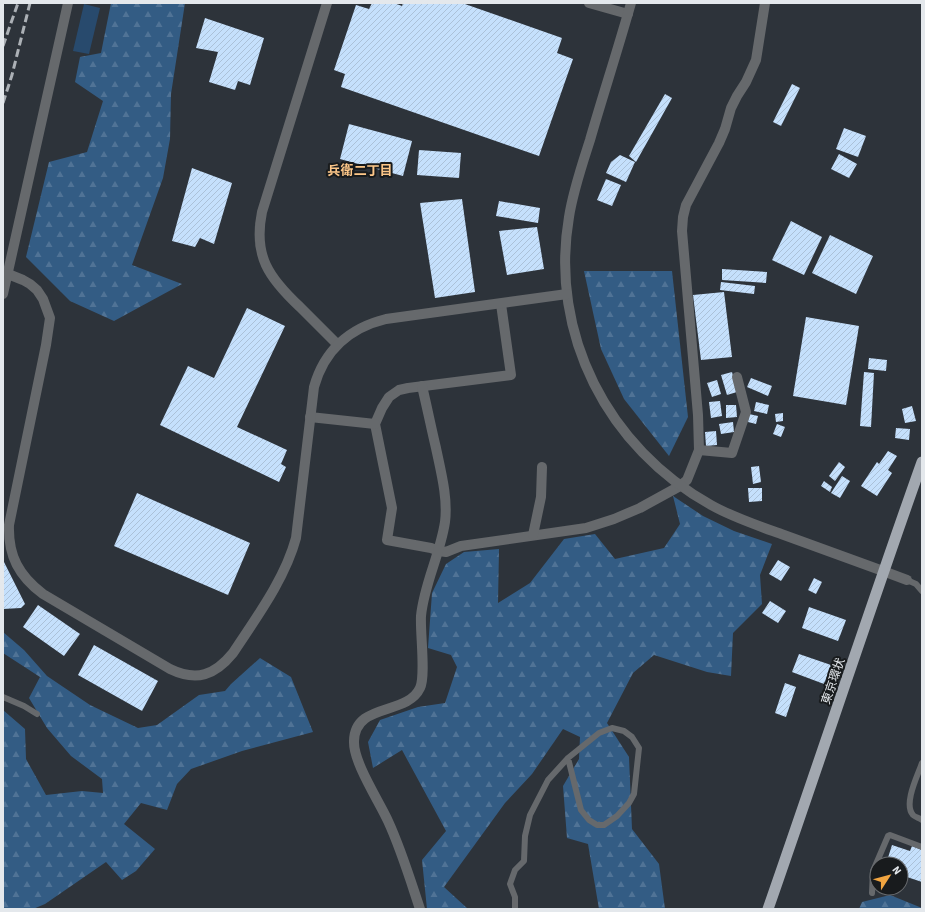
<svg xmlns="http://www.w3.org/2000/svg" width="925" height="912" font-family="'Source Sans 3','Noto Sans JP',sans-serif">
<style>
.forest{fill:url(#forest-firs)}
.park{fill:#284a6d}
.building{fill:url(#building-hatch)}
.lines{fill:none;stroke-linecap:round;stroke-linejoin:round}
.service{stroke:#66696c;stroke-width:6}
.minor{stroke:#66696c;stroke-width:10}
.tertiary{stroke:#66696c;stroke-width:10}
.trunk{stroke:#a2a8b0;stroke-width:11}
.rail{stroke:#acb1b6;stroke-width:3;stroke-dasharray:8 4;stroke-linecap:butt}
.labels{text-anchor:middle;stroke-width:4;stroke-linejoin:round;paint-order:stroke}
.street-label{font-size:12px;fill:#e4e8ec;stroke:#181b1d}
.neighbourhood-label{font-size:13px;font-weight:bold;fill:#fdc789;stroke:#181b1d}
</style>
<defs>
<pattern id="forest-firs" width="22" height="20" patternUnits="userSpaceOnUse"><rect width="22" height="20" fill="#335c84"/><path d="M5 1l3.5 6h-7zM16 11l3.5 6h-7z" fill="#507396"/></pattern>
<pattern id="building-hatch" width="6" height="6" patternUnits="userSpaceOnUse"><rect width="6" height="6" fill="#c5e0fc"/><path d="M-1 1l2-2M0 6l6-6M5 7l2-2" fill="none" stroke="#abc1d8"/></pattern>
</defs>
<rect width="100%" height="100%" fill="#2d333a"/>
<!-- forest -->
<g class="forest">
<path d="M111,3H185L171,94L170,139L163,178L132,265L182,284L114,321L70,301L26,257L49,162L87,152L103,101L75,82L80,57L101,53Z"/>
<path d="M584,271H672L688,417L669,456L624,399L601,349Z"/>
<path d="M673,496L703,516L734,531L772,544L760,575L762,604L733,633L731,676L707,672L654,655L633,673L607,723L629,757L632,829L659,864L665,909H599L588,844L567,838L563,786L579,759L580,737L563,729L532,774L505,803L444,887L468,909H427L422,860L446,831L402,750L373,768L368,742L380,720L418,707L445,703L457,667L451,655L428,648L432,593L446,564L464,552L499,549L498,603L530,583L564,539L595,534L615,559L664,548L680,524Z"/>
<path d="M3,632L24,650L47,676L90,705L138,728L157,725L199,695L225,691L231,684L260,658L291,677L313,732L242,751L191,769L177,784L167,810L141,803L124,824L155,849L136,871L122,880L106,862L45,904L33,909H3V710L25,729L26,759L46,795L82,791L103,793L102,779L71,756L47,728L29,698L40,677L3,653Z"/>
<path d="M890,895L922,908V909H859L862,902Z"/>
</g>
<!-- park -->
<path class="park" d="M84,4L100,8L89,54L73,51Z"/>
<!-- building -->
<g class="building">
<path d="M372,3H394L402,6L403,3H462L562,38L557,53L573,59L539,156L341,87L345,74L334,70L356,5L369,9Z"/>
<path d="M205,18L264,38L250,85L238,81L235,90L209,82L218,52L196,48Z"/>
<path d="M792,84L800,88L781,126L773,122Z"/>
<path d="M665,94L672,98L636,162L629,156Z"/>
<path d="M349,124L412,141L403,176L340,159Z"/>
<path d="M844,128L866,136L858,157L836,149Z"/>
<path d="M419,150L461,153L459,178L417,175Z"/>
<path d="M839,154L857,164L849,178L831,169Z"/>
<path d="M620,155L635,162L626,182L606,173L611,162Z"/>
<path d="M192,168L232,183L214,244L200,238L195,247L172,241Z"/>
<path d="M606,179L621,185L612,206L597,200Z"/>
<path d="M462,199L475,292L435,298L420,203Z"/>
<path d="M499,201L540,208L538,223L496,216Z"/>
<path d="M791,221L822,237L804,275L772,260Z"/>
<path d="M537,227L544,269L507,275L499,231Z"/>
<path d="M830,235L873,256L856,294L812,273Z"/>
<path d="M722,269L767,272L766,283L722,280Z"/>
<path d="M721,282L755,286L754,294L720,290Z"/>
<path d="M724,292L732,357L701,360L693,295Z"/>
<path d="M247,308L285,326L237,427L287,450L281,464L286,467L279,482L160,425L188,366L214,378Z"/>
<path d="M806,317L859,326L846,405L793,396Z"/>
<path d="M869,358L887,360L886,371L868,369Z"/>
<path d="M732,372L737,392L727,395L721,375Z"/>
<path d="M864,372L874,373L871,427L860,426Z"/>
<path d="M751,378L772,386L768,396L747,387Z"/>
<path d="M717,380L721,394L712,397L707,383Z"/>
<path d="M720,401L722,416L711,418L709,402Z"/>
<path d="M756,402L769,405L767,414L754,411Z"/>
<path d="M726,405H736L737,417L726,418Z"/>
<path d="M912,406L916,421L905,423L902,409Z"/>
<path d="M783,413V421L776,422L775,414Z"/>
<path d="M749,414L758,416L756,424L748,422Z"/>
<path d="M733,422L734,432L721,434L719,424Z"/>
<path d="M777,424L785,427L781,437L773,434Z"/>
<path d="M896,428L910,429L909,440L895,438Z"/>
<path d="M716,431L717,445L706,446L705,432Z"/>
<path d="M888,451L897,456L888,470L892,473L877,496L861,486L877,462L879,464Z"/>
<path d="M839,462L845,467L835,481L829,476Z"/>
<path d="M759,466L761,482L753,484L751,467Z"/>
<path d="M842,476L850,481L840,498L831,493Z"/>
<path d="M824,481L832,487L830,492L821,486Z"/>
<path d="M748,488H762V501L749,502Z"/>
<path d="M137,493L250,543L228,595L114,546Z"/>
<path d="M3,560L25,604L21,608L3,609Z"/>
<path d="M778,560L790,567L781,581L769,574Z"/>
<path d="M814,578L822,582L816,594L808,590Z"/>
<path d="M770,601L786,611L778,623L762,613Z"/>
<path d="M38,605L80,634L64,656L23,627Z"/>
<path d="M809,607L846,620L838,641L802,628Z"/>
<path d="M94,645L158,681L142,711L78,675Z"/>
<path d="M799,654L831,665L824,684L792,672Z"/>
<path d="M785,683L796,687L786,717L775,713Z"/>
<path d="M892,845L910,851L912,846L922,850V882L901,875V864H886Z"/>
</g>
<g class="lines">
<!-- service -->
<g class="service">
<path d="M907,580L916,584L922,591"/>
<path d="M3,697L24,706L37,714"/>
<path d="M922,763C918,775 903,804 913,815C915,817 919,818 922,820"/>
<path d="M872,893L873,871L888,836L890,835L922,847"/>
<path d="M515,909V897L510,884L515,870L524,861L525,836L530,815L548,780L568,758L599,733L612,728L624,731L632,737L639,748L634,794L629,803L617,816L604,825H597L589,820L581,810L568,758"/>
</g>
<!-- minor -->
<g class="minor">
<path d="M3,294L68,3"/>
<path d="M501,304L511,375L408,388L399,390L389,397L382,408L375,424L392,508L387,540L431,548L439,551L446,552L461,546L586,528L614,519L640,508L680,486L687,480L699,450L698,415L682,231L683,217L686,205L719,143L725,129L731,108L737,96L746,82L756,60L765,3"/>
<path d="M310,417L375,424"/>
<path d="M699,450L732,453L746,412L737,377"/>
<path d="M533,535L541,497L542,467"/>
<path d="M883,571L907,580"/>
<path d="M420,909C410,879 401,849 388,821C379,801 353,762 354,741C355,702 407,716 420,688C426,676 420,633 421,616C424,584 440,555 445,522C448,498 441,472 436,448C431,427 427,407 422,386"/>
</g>
<!-- tertiary -->
<g class="tertiary">
<path d="M327,3L262,212C253,256 269,278 300,307C312,319 325,332 337,344"/>
<path d="M589,3L628,14"/>
<path d="M631,3C618,49 603,95 590,140C582,165 573,191 569,217C549,334 608,448 711,505C734,518 759,526 784,535C817,547 850,559 883,571"/>
<path d="M8,274L23,280L30,284L37,290L43,299L50,318L46,345L9,525C8,556 19,576 43,594L170,669C197,682 215,675 233,653C256,618 285,579 296,538L314,387C324,351 349,328 386,319L567,294"/>
</g>
<!-- trunk -->
<path class="trunk" d="M768,909C820,760 869,611 922,462"/>
<!-- rail -->
<g class="rail">
<path d="M3,46L18,3"/>
<path d="M3,103L12,75L30,3"/>
</g>
</g>
<g class="labels">
<!-- street labels -->
<g class="street-label">
<text transform="translate(833 681) rotate(-71)" y="4">東京環状</text>
</g>
<!-- neighbourhood labels -->
<g class="neighbourhood-label">
<text x="360" y="175">兵衛二丁目</text>
</g>
</g>
<!-- border -->
<rect width="925" height="912" fill="none" stroke="#e4e8ec" stroke-width="8"/>
<!-- north arrow -->
<g transform="translate(889 876) rotate(54)"><circle r="19" fill="#181b1d" stroke="#6a6d70"/>
<path d="M0-3L7 15L0 10L-7 15Z" fill="#f1a540"/>
<text y="-6" font-size="11" font-weight="bold" text-anchor="middle" fill="#e4e8ec">N</text>
</g>
</svg>
